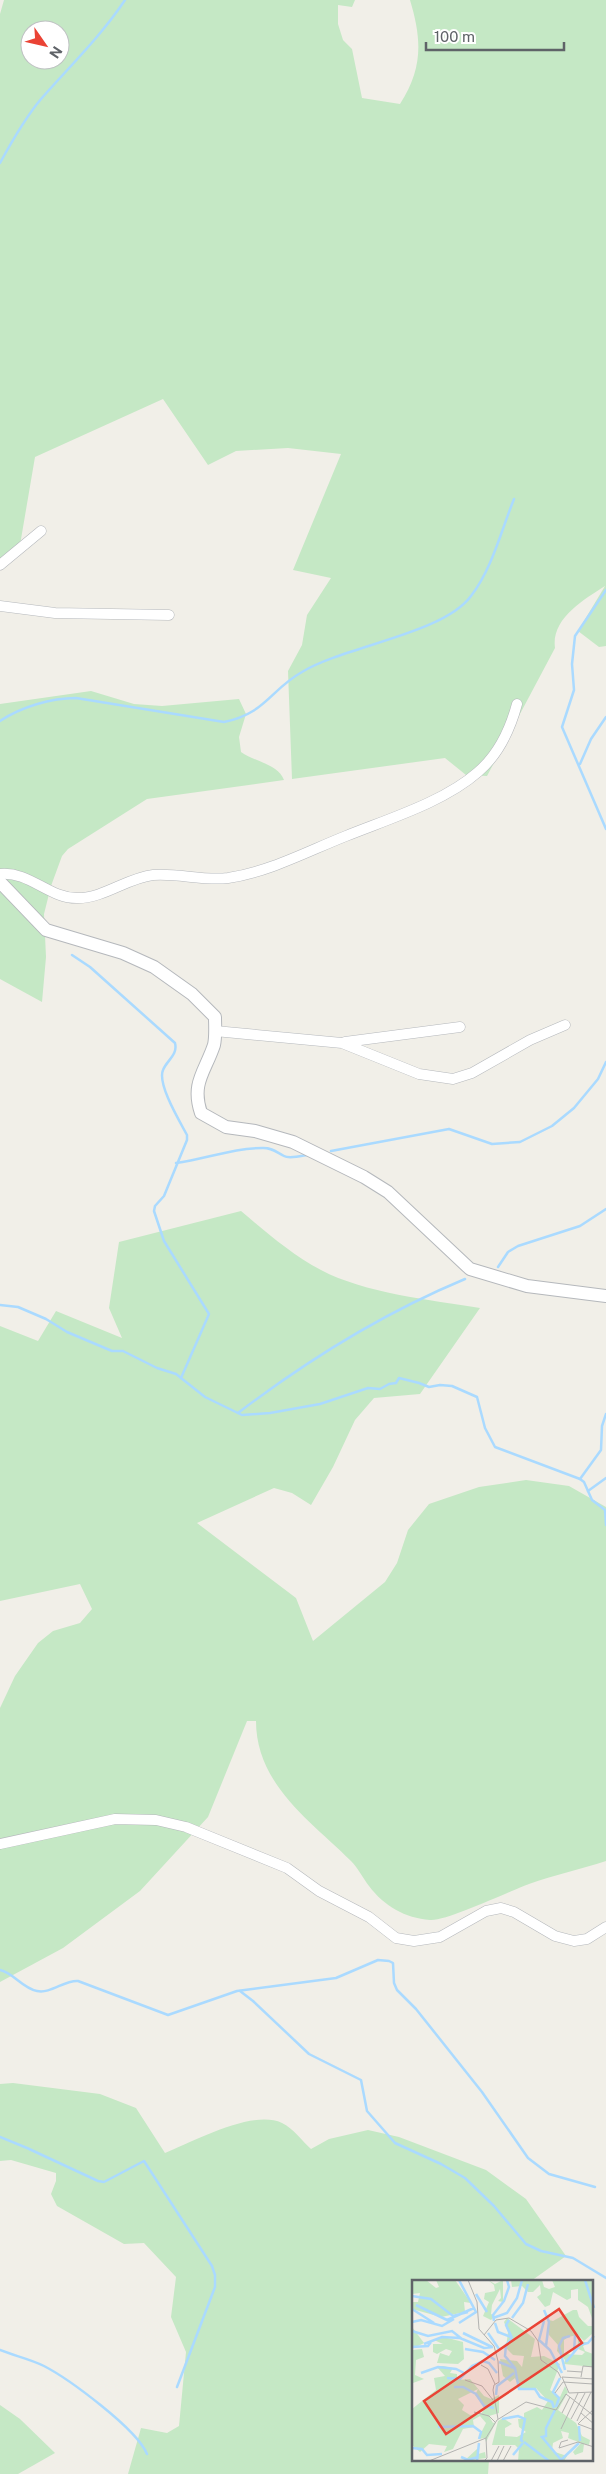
<svg xmlns="http://www.w3.org/2000/svg" width="606" height="2474" font-family="'Public Sans',sans-serif">
<style>
.green{fill:#c5e8c5;fill-rule:evenodd}
.lines{fill:none;stroke-linecap:round;stroke-linejoin:round}
.stream{stroke:#aadaff;stroke-width:2.5}
.minor-casing{stroke:#b5b8bc;stroke-width:11}
.tertiary-casing{stroke:#b5b8bc;stroke-width:14}
.minor{stroke:#fff;stroke-width:10}
.tertiary{stroke:#fff;stroke-width:12}
.inset-river{fill:none;stroke:#aadaff;stroke-width:2.5}
.inset-road{fill:none;stroke:#b3b3b1;stroke-width:1}
.view{fill:#ea4335;fill-opacity:0.15;stroke:#ea4335;stroke-width:2.5}
.inset-edge{fill:none;stroke:#5f6368;stroke-width:2.5}
</style>
<rect width="100%" height="100%" fill="#f1efe8"/>
<!-- green -->
<g class="green">
<path d="M4,0H355L352,7L338,5V24L343,40L352,49L362,98L400,104C423,68 422,40 410,0H606V646L599,647L578,631L605,586C583,600 551,619 555,648L487,776L466,775L445,758L292,779L288,671L302,645L307,615L331,578L293,570L341,454L288,448L236,451L208,465L163,399L35,457L20,545L0,562V14ZM30,30H60V60H30Z"/>
<path d="M91,691L134,704L162,706L239,699L246,714L239,737L241,752C255,762 278,764 284,780L147,799L68,849L62,856L51,886L44,914L46,957L42,1002L0,979V704Z"/>
<path d="M241,1211C266,1232 291,1254 321,1270C364,1293 431,1300 480,1308L420,1394L374,1398L355,1420L333,1467L311,1505L292,1493L274,1488L197,1523L296,1598L313,1641L385,1582L397,1563L408,1530L429,1504L479,1487L526,1480L569,1486L606,1507V1861C581,1869 554,1875 529,1884C510,1891 445,1922 430,1920C405,1918 384,1906 369,1886C363,1878 358,1868 351,1861C312,1822 256,1785 256,1721H247L208,1817L140,1891L63,1948L0,1982V1708L15,1676L38,1643L53,1631L80,1623L92,1609L80,1584L0,1601V1326L38,1341L56,1311L122,1338L109,1308L119,1242Z"/>
<path d="M13,2083L100,2094L136,2108L165,2153C193,2142 252,2109 282,2123C293,2128 303,2142 311,2149L329,2139L368,2130L399,2137L486,2170L526,2199L566,2256L531,2281L414,2282V2460H489L488,2474H128L141,2428L167,2433L179,2426L186,2352L171,2317L176,2277L144,2243L124,2244L57,2206L51,2194L56,2181V2173L11,2160L0,2161V2084Z"/>
<path d="M0,2405L20,2419L55,2453L18,2474H0Z"/>
</g>
<g class="lines">
<!-- stream -->
<g class="stream">
<path d="M0,163C12,141 25,118 41,99C70,66 101,36 125,0"/>
<path d="M606,590L575,636L572,664L574,690L562,727L606,829"/>
<path d="M0,721C21,707 51,698 76,698L224,722C265,714 270,690 302,672C345,646 443,634 471,596C492,569 501,531 514,499"/>
<path d="M580,764L591,739L606,717"/>
<path d="M72,955L90,967L175,1043C178,1055 167,1060 163,1070C157,1084 180,1122 187,1135V1140L164,1196L155,1206L154,1211L164,1241L209,1314L181,1378"/>
<path d="M331,1151L449,1129L492,1144L520,1142L552,1126L574,1108L598,1079L606,1062"/>
<path d="M176,1163C206,1159 233,1148 263,1148C273,1148 276,1152 284,1156C289,1159 301,1156 307,1155"/>
<path d="M498,1267L508,1252L518,1246L580,1226L606,1209"/>
<path d="M0,1305L18,1307L46,1319L67,1332L112,1351H123L157,1368L176,1374L205,1397L242,1415L270,1413L320,1404L368,1388L380,1389L389,1384L396,1383L399,1378L419,1383L429,1387L440,1385L452,1386L477,1397L485,1428L495,1447L580,1479L584,1482L592,1500L605,1510L606,1525"/>
<path d="M238,1413C309,1359 381,1314 465,1279"/>
<path d="M580,1479L601,1450L602,1426L606,1414"/>
<path d="M588,1491L606,1478"/>
<path d="M0,1970C14,1973 22,1988 37,1991C51,1994 64,1980 78,1981L168,2015L237,1991L336,1978L378,1960L389,1961L393,1963L394,1983L397,1990L416,2009L482,2092L528,2158L549,2174L595,2187"/>
<path d="M240,1991L253,2001L309,2054L361,2080L367,2111L395,2143L441,2164L465,2178L494,2206L526,2244L541,2251L573,2258L606,2278"/>
<path d="M0,2137L27,2148L98,2181L104,2182L144,2161L212,2266L215,2275V2287L177,2387"/>
<path d="M0,2350C15,2356 30,2359 44,2366C69,2379 137,2429 147,2454"/>
</g>
<!-- minor casing -->
<g class="minor-casing">
<g id="minor">
<path d="M0,565L41,531"/>
<path d="M0,606L55,613L169,615"/>
<path d="M0,874C30,871 49,899 78,898C104,898 127,878 153,875C178,873 203,881 228,878C269,872 308,851 346,836C388,819 444,802 478,772C499,754 510,730 517,704"/>
<path d="M215,1031L342,1043L419,1074L453,1079L472,1073L530,1040L565,1025"/>
<path d="M345,1042L460,1027"/>
<path d="M0,1844L115,1819L156,1820L186,1827L287,1868L319,1891L369,1917L396,1938L414,1941L440,1937L486,1911L501,1908L514,1912L555,1936L574,1941L587,1939L606,1927"/>
</g>
</g>
<!-- tertiary casing -->
<g class="tertiary-casing">
<path id="tertiary" d="M0,882L46,930L123,953L154,967L192,994L215,1017C215,1025 216,1036 214,1045C205,1072 191,1083 201,1113L226,1127L255,1131L293,1142L364,1177L388,1192L470,1269L527,1286L606,1296"/>
</g>
<!-- minor -->
<use href="#minor" class="minor"/>
<!-- tertiary -->
<use href="#tertiary" class="tertiary"/>
</g>
<!-- overview -->
<g transform="translate(412 2280)">
<rect width="181" height="181" fill="#f1efe8"/>
<path d="M0,0H14L24,8L27,7L24,0H43L59,23L52,22L53,32L29,37L0,29V22H6L8,13L0,14ZM76,0L83,4L91,0V22L86,21L89,18L88,9L80,25L79,34L83,36L79,40L71,36L77,22L72,19L73,13L83,11L82,5ZM99,0H130L132,7L137,9L143,7L140,0H181V41L176,27L166,20V9L159,10V18L155,20L141,12L138,25L133,27L125,17L129,14L128,5L121,12H116L110,6L100,7ZM161,30H165L167,37L176,46H181V53L172,61L166,55L156,57L152,60V74L170,75L173,72L166,69V60L173,62L176,63L171,66L173,71L181,74V87L152,84L153,80L145,71L146,65L137,55V40L141,41ZM95,38L123,59L119,77L132,76L148,84L138,110L148,117L153,106L156,112L146,130L164,143L170,156L178,160L177,165L172,164L171,172L163,175L161,172L169,163L156,158L157,153L149,151L151,158L141,163L140,171L155,176L152,181H106L107,169L103,165H80L86,141L91,138L100,144L93,148V156L105,157L114,152L107,147L106,139H112V133L125,127L130,130L136,121L124,108L108,110L103,98L98,102L91,96L88,79L105,81L110,87L112,76L101,75L94,68L96,52L92,42ZM0,47L12,63L0,69ZM32,57L51,62L52,79L46,84L25,83L28,73L37,76L40,71L34,69L25,74L21,72V64H31L22,60ZM10,69L12,77L4,80L3,95L12,99L1,103L0,70ZM31,86L41,88L38,93L45,94V100L58,99L72,116L79,119L87,115V133L77,136L81,143L84,142L74,162L73,158L66,159L74,143L68,136L61,140L62,147L51,149L41,169L32,172L35,166L17,164L8,172L0,165V129L24,110L22,98L33,96L25,87ZM66,109L63,115L73,128L69,134L58,135L50,130L52,125L46,119ZM65,169L66,174L73,172L74,178L52,181Z" fill="#c5e8c5" fill-rule="evenodd"/>
<path class="inset-river" d="M47,0L64,32L47,43M173,0L182,28M64,14L75,32M0,16L19,19L41,36L56,32M4,25L35,40L62,28M0,29L22,43M132,30L137,42L134,66M81,38L95,33L105,18L110,0M100,38L111,23L116,4M97,40L94,45L100,58M82,41L81,35L92,21L97,7L95,0M132,41L127,60L138,70L150,93M0,42L9,40L30,46L42,39M83,43L86,52L99,57M0,51L16,56L40,51L50,59M51,53L80,67M76,53L87,69M100,58L94,65L93,76L103,88L107,109H123L128,117L140,122L142,128M12,64L30,57L48,58L72,68L81,67M0,67L16,66L19,62M53,69L71,72L83,80M162,73L163,55M87,82L102,88M154,82L168,65L176,63L182,56M153,90L147,66L151,58L158,56M9,93L26,87L44,89L54,94M35,98L48,99L60,86L71,81L77,83L85,93M42,107H51L64,114L72,126L82,128M84,115L85,106L102,93M144,127L147,118L141,112L148,98M143,130L134,148V156L130,157L150,181M90,139L106,136L113,139L109,160L111,162M167,146L168,161M26,147L61,146L69,152L67,159M112,162L137,181M0,168L10,169L15,175L30,174M101,175L111,163M49,177L56,180L66,177M150,179L167,163M65,181L67,163"/>
<path class="inset-road" d="M56,0L65,22L67,49L82,66L86,81L87,102L82,105L81,110L86,139M72,55L84,40L97,38L119,51L126,61L129,80L146,92L149,98M69,85L76,89L83,104M155,91L170,92M169,97L171,86L182,87M53,100L70,106L81,120M143,113L151,102L181,104M157,113L150,97L182,99M157,113L181,112M154,114L182,136M62,132L77,136L83,142M150,133L158,117M169,133L182,144M159,139L173,113M170,140L166,144L182,150M170,140L182,129M165,141L179,112M149,149L166,113M156,160L149,162L147,168L166,162L182,167M17,181L74,158M72,181L75,178L74,158L85,140L114,122L144,130L154,114M79,181L87,166M85,181L92,166M91,181L99,166"/>
<path class="view" d="M147,29L170,63L34,154L12,121Z"/>
<rect width="181" height="181" class="inset-edge"/>
</g>
<!-- north arrow -->
<g transform="translate(45 45) rotate(124)"><circle r="24" fill="#ffffff" stroke="#bfc1c3"/>
<path d="M0-4L9 19L0 12L-9 19Z" fill="#ea4335"/>
<text y="-8" font-size="14" font-weight="bold" text-anchor="middle" fill="#5f6368">N</text>
</g>
<!-- scale -->
<path d="M426 42v8h138v-8" fill="none" stroke="#5f6368" stroke-width="2.5"/>
<text x="434" y="42" font-size="15" fill="#5f6368" stroke="#ffffff" stroke-width="4" paint-order="stroke">100 m</text>
</svg>
